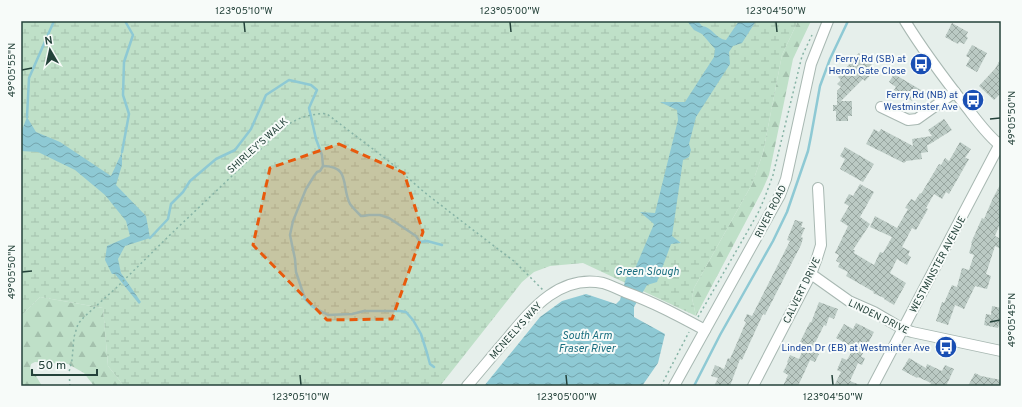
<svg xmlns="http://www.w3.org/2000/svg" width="1022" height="407" font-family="Overpass,sans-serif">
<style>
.forest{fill:url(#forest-firs)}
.wetland{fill:url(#wetland-marsh)}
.water{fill:url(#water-waves)}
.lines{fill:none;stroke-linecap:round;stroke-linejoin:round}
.stream{stroke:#8ec9d4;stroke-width:2.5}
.building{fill:url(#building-cross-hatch)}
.minor-casing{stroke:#a8b8b2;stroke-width:12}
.path{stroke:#86b3a5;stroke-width:1.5;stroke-dasharray:2 3;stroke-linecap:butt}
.minor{stroke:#fff;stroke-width:10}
.marked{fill:#e8590c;fill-opacity:0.2;stroke:#e8590c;stroke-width:3;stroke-dasharray:8 5;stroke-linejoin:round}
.ticks{fill:none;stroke:#24423a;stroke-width:1.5}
.labels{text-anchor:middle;stroke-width:4;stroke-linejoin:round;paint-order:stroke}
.transit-label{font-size:10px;fill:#164399;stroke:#f7fbf9;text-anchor:end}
.street-label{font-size:10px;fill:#24423a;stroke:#f7fbf9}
.water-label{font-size:11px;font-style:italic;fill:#1c6f80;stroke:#f7fbf9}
.neatline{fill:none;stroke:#24423a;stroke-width:1.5}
.ticks-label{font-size:10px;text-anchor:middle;fill:#24423a}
</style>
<defs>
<pattern id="forest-firs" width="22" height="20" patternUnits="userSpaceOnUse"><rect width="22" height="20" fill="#bfe0c8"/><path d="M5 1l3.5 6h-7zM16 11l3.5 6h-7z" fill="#a4c1ad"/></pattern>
<pattern id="wetland-marsh" width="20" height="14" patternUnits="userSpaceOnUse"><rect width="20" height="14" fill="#bfe0c8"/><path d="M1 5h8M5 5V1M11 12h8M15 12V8" fill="none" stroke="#a4c1ad"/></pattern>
<pattern id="water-waves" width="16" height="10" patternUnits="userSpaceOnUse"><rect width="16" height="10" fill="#8ec9d4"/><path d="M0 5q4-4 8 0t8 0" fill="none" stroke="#74a5ad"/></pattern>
<pattern id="building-cross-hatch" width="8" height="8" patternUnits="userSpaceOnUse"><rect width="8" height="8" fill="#bbcac4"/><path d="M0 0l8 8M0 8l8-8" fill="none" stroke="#98a6a0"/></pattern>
</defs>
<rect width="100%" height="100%" fill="#e6efeb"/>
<!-- forest -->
<g class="forest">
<path d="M798,21H811L793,59L769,175L762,191L696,316L692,298L694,288L752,184L763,153L782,55Z"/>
<path d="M40,297L103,308L108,366L124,386H94L84,373L68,364L35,362L31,364L30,369L36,376L42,386H21V316Z"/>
</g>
<!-- wetland -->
<path class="wetland" d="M21,21H798L782,55L763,153L752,184L694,288L692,298L696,316L583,263L550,266L534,272L522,282L440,386H124L108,366L103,308L40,297L21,316Z"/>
<!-- water -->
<g class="water">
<path d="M687,21H698L702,26C712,27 716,39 726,40L739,21H756L742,43L733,46L729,52L730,64L696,117L689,144L691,150L689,157L683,160L672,236L681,243L671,244L657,282L647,285L634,307V317L665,334L658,363L642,386H484L540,317L562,301L586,294L616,304L620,300L626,278L634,271L654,224L640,212L655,213L678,120L677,110L660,102H685L714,57L715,49L702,34L694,30Z"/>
<path d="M27,117L36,132L60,142L111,176L122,152V165L116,185L146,216L150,238L125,246L118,259L121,273L141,302L139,304L115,274H112L105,260L107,246L130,236L126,221L105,195L75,170L38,152L21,151V130H22Z"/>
</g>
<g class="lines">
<!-- stream -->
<g class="stream">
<path d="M27,117L29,78L54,21"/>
<path d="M122,152L129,114L123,95L124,62L133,35L125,21"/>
<path d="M323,166C351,166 341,187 350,204C353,208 358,213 361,216H363L369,215H380L389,218L416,236L420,242L427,241L442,245"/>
<path d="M150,238L168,219L171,204L183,192L190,181L216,159L235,150L251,129L266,95L289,80L311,85L317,90L309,108L316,139L322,155L323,166L320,171L317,172L314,176L306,189L293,221L290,235L295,259L296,272L305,299L313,307L328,315L352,314L364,311H400L406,312L413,320L421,334L427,353L430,364L434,367"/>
<path d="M694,386L720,335L773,241L787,212L808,151L811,136L820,86L830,59L848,21"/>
</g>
</g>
<!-- building -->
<g class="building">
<path d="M952,23L968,32L966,36L968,38L964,44L959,42L958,44L945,37Z"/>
<path d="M972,45L987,53L977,72L966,66L970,58L966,56Z"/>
<path d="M859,53L876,69L865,81L863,79L841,101H852V116H848V121H836V111H833V105H837V91L841,87L837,84L841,80L838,77Z"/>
<path d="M1001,58V93L994,100L979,86L995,69Z"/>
<path d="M894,74L926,93L922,100L914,96L912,101L894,90L896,87L889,82Z"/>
<path d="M944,119L952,130L930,144L927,145L928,152L921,153L922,159L906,161L904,163L866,144L874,129L879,132L881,129L913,146L912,139L932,136L928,130Z"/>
<path d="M960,142L971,149L965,158L969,159L949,194L946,192L942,199L934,194L926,208L928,209L916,230L912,228L902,247L910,251L908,255L911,257L907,265L897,259L890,273L906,283L894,305L884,299V298L873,293L874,292L846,276L848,272L838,267L840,263L836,261L839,255L835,253L848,226L840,221L849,206L844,203L849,194L853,196L860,184L874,192L860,217L870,224L853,250H855L854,253L874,265L880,252L883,253L892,237L870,227L875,216L897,228L908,209L905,208L911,199L915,201L920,193L921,194L939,164L941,165L945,158L949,161Z"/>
<path d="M845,147L874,164L863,182L840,169L845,159L840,156Z"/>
<path d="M1001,183V221L995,236L1001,239V249L995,246L986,274L991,276L987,289L975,286L964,309L955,305L948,325L936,321L942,302L944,303L952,285L957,287L962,268L969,270L974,255L969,253L972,243H971L982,218L984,219L993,198Z"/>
<path d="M795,220L803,222L801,227L805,228L801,237L803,238L801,245L765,315L763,314L742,360L740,359L730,386H714L718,378L711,376L715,365L724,369L728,358L730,359L746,322L744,321L747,314L752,316L790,241L787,240Z"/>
<path d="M819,302L838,309L834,319L829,317L826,326L824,325L811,351L819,354L815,362L810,360L798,386H783L788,375L783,372L788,363L787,362L790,355L799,359L805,345L800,342L810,322L811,323Z"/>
<path d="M992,306L1001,308V325L999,324L998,328L984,325L986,314L991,315Z"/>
<path d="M856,323L874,332L861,357L865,358L862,365L858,363L850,381L862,386H834L841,372L837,370L842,358L847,360L853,349L852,348L853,347L836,338L844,324L853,329Z"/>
<path d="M909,358L926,368L927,364L942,371L945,365L954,369L946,386H929L931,383L918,377L917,378L902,370Z"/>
<path d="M975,373L981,376L1001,380V386H968Z"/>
</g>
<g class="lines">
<!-- minor casing -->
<g class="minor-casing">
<g id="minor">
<path d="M905,21C924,52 946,81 968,109C978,122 988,136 1001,146"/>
<path d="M881,107L908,120L917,119L955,92"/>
<path d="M811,274L849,301L874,312L903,329L912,332L1001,351"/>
<path d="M467,386C480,371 493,355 506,340C531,310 559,274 603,283C610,285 618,289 625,292C653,302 679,316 705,330"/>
<path d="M674,386L780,195L786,179L811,64L828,21"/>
<path d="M753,386L811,274L817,258L821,245L818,188"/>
<path d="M873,386L994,155L1001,142"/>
</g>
</g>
<!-- path -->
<g class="path">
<path d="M698,317L742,241L758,213L765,197L773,175L802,56L812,35"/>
<path d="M70,386L69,372L72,360L74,337L78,324L84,317L116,288L172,233L252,157C272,140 284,120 312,115C317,114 322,113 327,114L390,162L424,192L464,223L515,262L543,290"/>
<path d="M661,386L689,332"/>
</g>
<!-- minor -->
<use href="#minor" class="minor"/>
</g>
<!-- marked area -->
<path class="marked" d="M339,144L404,173L423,232L392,319L327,320L253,245L270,168Z"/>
<!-- ticks -->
<path class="ticks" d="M244,22L245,32M510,22L511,32M776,22L777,32M22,70L32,68M990,119L1000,118M22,272L32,271M990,322L1000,320M300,375L301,385M566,375L567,385M832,375L833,385"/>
<!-- icons -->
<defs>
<g id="bus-disc" transform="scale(1.15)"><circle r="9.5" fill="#1a4fb4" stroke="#f7fbf9"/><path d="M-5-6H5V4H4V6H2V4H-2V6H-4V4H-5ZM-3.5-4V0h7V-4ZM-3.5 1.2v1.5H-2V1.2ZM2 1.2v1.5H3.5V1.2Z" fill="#fff"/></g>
</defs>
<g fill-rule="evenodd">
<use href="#bus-disc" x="921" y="64"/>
<use href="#bus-disc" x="973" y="100"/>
<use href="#bus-disc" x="946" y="347"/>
</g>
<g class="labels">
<!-- transit labels -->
<g class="transit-label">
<text x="906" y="62">Ferry Rd (SB) at<tspan x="906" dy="12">Heron Gate Close</tspan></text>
<text x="958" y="98">Ferry Rd (NB) at<tspan x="958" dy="12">Westminster Ave</tspan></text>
<text x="930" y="351">Linden Dr (EB) at Westminter Ave</text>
</g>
<!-- street labels -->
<g class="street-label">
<text transform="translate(257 145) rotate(-42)" y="4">SHIRLEY'S WALK</text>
<text transform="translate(770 211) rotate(-63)" y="4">RIVER ROAD</text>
<text transform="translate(937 264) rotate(-62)" y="4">WESTMINSTER AVENUE</text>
<text transform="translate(801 290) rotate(-64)" y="4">CALVERT DRIVE</text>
<text transform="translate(879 316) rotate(26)" y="4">LINDEN DRIVE</text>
<text transform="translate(515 330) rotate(-48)" y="4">MCNEELYS WAY</text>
</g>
<!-- water labels -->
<g class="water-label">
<text x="647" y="275">Green Slough</text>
<text x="587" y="339">South Arm<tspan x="587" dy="13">Fraser River</tspan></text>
</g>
</g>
<!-- border -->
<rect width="1022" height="407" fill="none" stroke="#f7fbf9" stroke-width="44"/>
<!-- north arrow -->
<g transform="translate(50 50) rotate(351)" stroke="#f7fbf9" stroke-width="3" paint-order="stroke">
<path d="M0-3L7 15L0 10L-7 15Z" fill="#24423a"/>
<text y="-6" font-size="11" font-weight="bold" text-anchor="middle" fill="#24423a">N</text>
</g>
<!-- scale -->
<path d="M32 369v6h65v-6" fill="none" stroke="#24423a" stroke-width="2"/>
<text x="38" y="369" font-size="12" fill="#24423a" stroke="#f7fbf9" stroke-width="3" paint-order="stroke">50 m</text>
<rect x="22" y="22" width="978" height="363" class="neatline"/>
<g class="ticks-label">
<text x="244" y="14">123°05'10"W</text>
<text x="510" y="14">123°05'00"W</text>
<text x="776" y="14">123°04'50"W</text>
<text transform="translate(11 70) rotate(-90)" y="4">49°05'55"N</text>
<text transform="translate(1011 118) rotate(-90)" y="4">49°05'50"N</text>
<text transform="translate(11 272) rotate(-90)" y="4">49°05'50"N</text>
<text transform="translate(1011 320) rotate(-90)" y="4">49°05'45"N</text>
<text x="301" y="400">123°05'10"W</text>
<text x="567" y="400">123°05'00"W</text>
<text x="833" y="400">123°04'50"W</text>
</g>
</svg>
